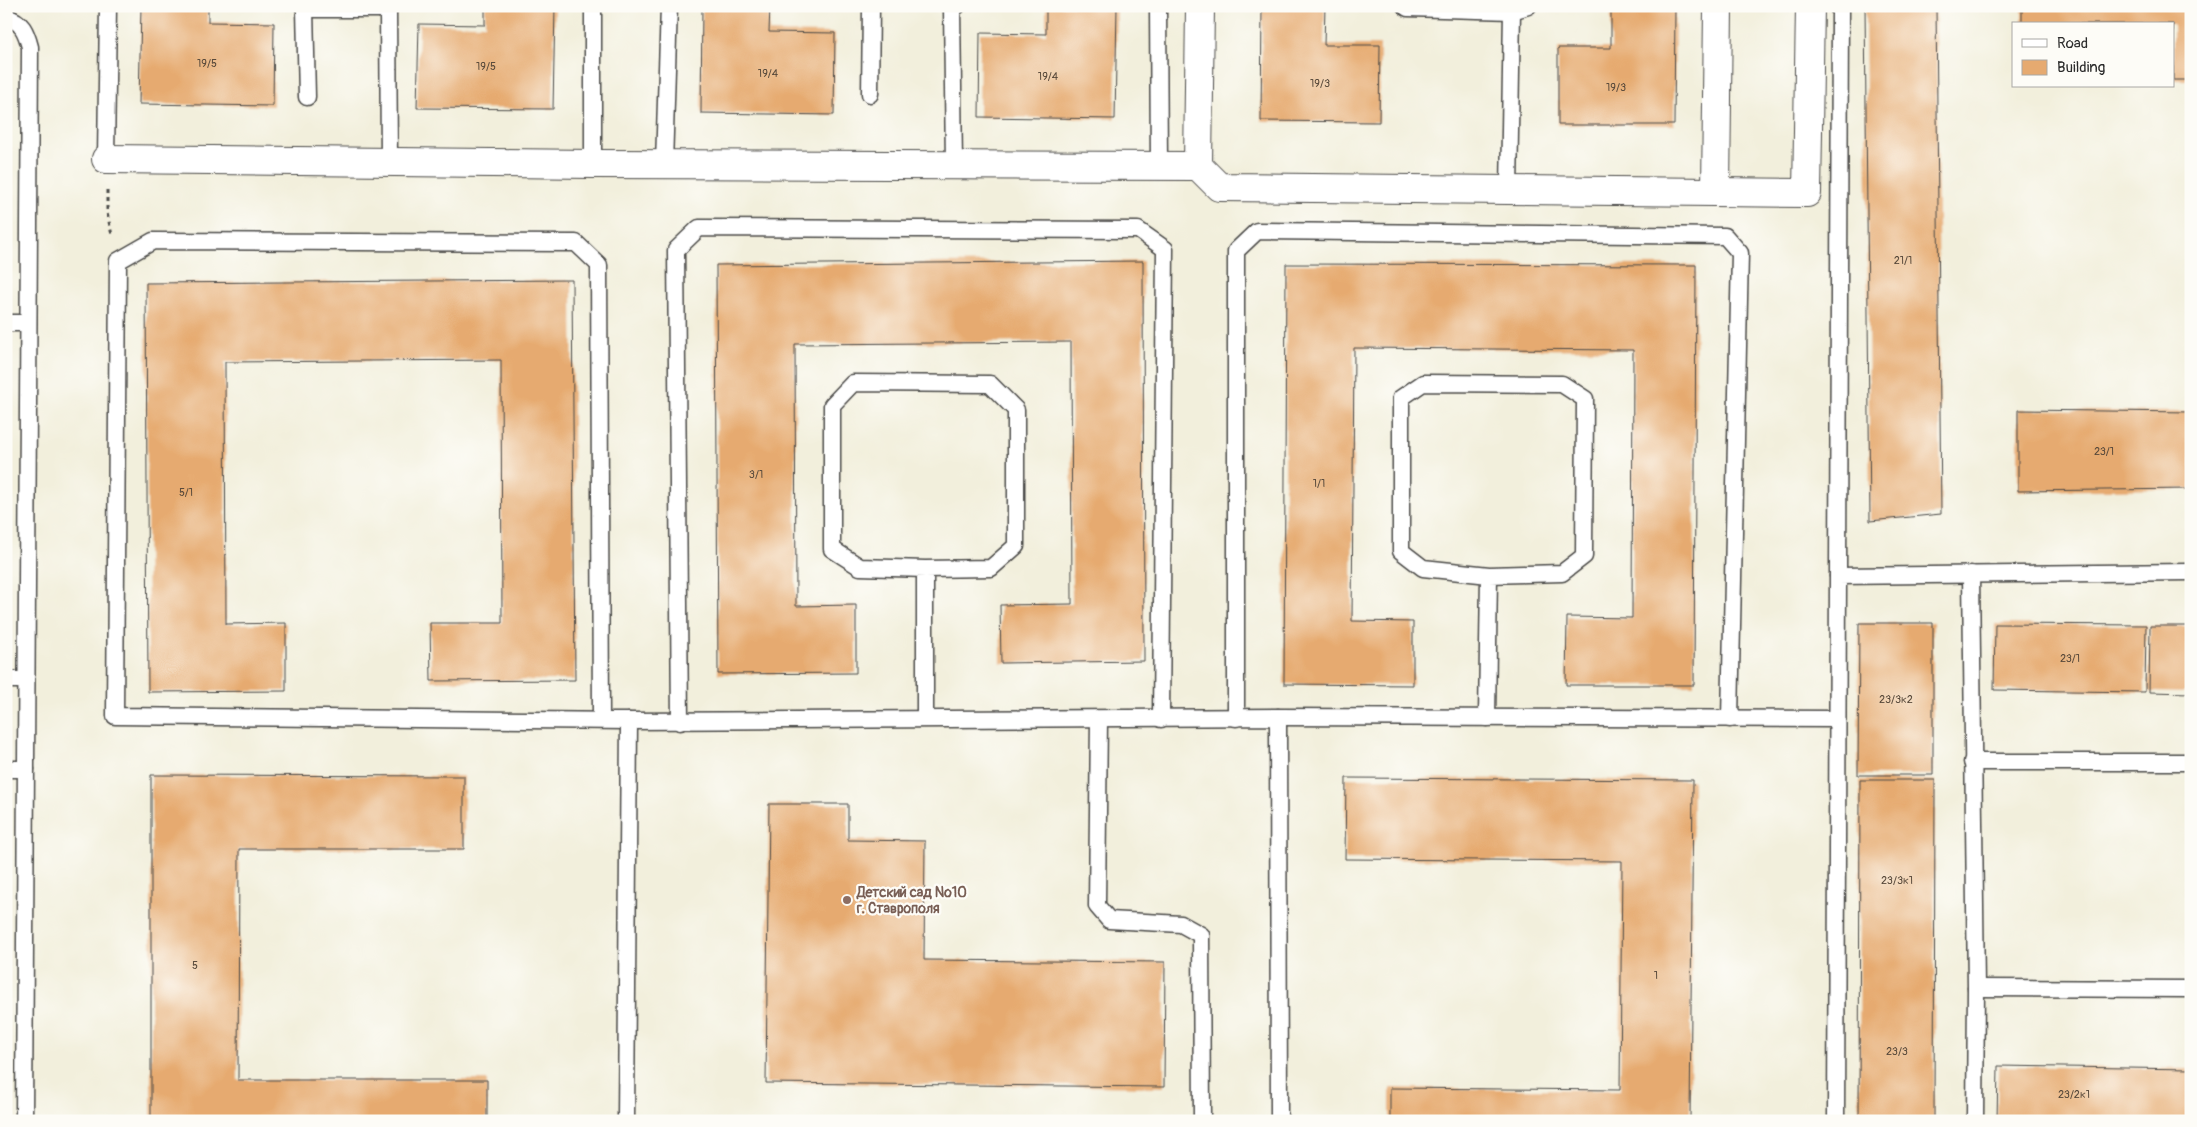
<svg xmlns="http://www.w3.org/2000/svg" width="2197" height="1127" font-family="Pangolin,sans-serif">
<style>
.building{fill:#e6aa70}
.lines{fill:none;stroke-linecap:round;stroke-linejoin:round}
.lane-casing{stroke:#494846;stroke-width:19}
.street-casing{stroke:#494846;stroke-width:30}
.path{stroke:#494846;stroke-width:3;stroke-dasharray:4 4;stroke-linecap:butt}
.lane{stroke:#fff;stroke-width:16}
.street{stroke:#fff;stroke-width:28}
.education-dot{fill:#8d6e63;stroke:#fdfcf7;stroke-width:2}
.labels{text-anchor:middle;stroke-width:4.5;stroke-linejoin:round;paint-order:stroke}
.number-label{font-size:11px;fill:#5a4b3c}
.education-label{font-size:14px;font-weight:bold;fill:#785e54;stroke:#fdfcf7;text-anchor:start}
</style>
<rect width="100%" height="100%" fill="#fdfcf7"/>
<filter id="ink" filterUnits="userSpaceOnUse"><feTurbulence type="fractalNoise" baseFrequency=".02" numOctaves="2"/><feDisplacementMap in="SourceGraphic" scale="10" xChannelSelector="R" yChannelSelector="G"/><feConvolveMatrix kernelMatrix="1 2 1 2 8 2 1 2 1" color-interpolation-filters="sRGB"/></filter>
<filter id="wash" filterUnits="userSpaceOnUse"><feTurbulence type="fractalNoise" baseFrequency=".0096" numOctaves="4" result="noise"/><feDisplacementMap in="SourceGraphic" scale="20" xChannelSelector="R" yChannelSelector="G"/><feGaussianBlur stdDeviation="1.12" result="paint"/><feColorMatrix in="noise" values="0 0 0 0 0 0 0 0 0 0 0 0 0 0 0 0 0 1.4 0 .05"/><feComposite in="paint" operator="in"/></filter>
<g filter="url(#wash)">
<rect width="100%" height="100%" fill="#f2efdc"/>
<g id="blocks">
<!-- building -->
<g class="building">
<path d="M141,6H208V22L274,23L273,106L139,104Z"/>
<path d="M485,6H555L553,109L417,108L419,24L485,25Z"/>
<path d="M702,6H770L769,32L835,33L834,115L701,113Z"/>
<path d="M1046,6H1117L1115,119L979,117L980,33L1046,34Z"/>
<path d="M1262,6H1325L1324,45H1380L1379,122L1261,121Z"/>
<path d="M1611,6H1675L1674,125H1558V48H1611Z"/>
<path d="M1865,6H1936L1941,514L1870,521Z"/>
<path d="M2022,6H2191V80H2173V24H2022Z"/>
<path d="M1143,261L1144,661L1001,663L1000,605L1072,604L1071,342L795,344L796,606L856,605V673L718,674L716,265Z"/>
<path d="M1286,264L1696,265L1694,685H1566L1567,617L1632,618L1633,350L1354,348L1352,621L1413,622V685L1284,684Z"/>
<path d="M572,280L575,680L431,681L430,623H502L501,360L225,362L226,624L286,623V691L148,692L146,283Z"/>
<path d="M2018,410L2191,412V489L2018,491Z"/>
<path d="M1859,623H1933V775H1858Z"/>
<path d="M1995,624L2146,625L2145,692L1994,690Z"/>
<path d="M2150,626H2191V693L2149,692Z"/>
<path d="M151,775L464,776V849H239L238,1080H487V1121H151Z"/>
<path d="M1346,778L1693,780L1690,1121H1390V1088L1620,1090L1622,861L1345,859Z"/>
<path d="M1860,780H1935L1934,1121H1859Z"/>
<path d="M769,804H848V840L925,841L924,960L1165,962L1164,1087L766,1083Z"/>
<path d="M1998,1066L2191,1069V1121H1997Z"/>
</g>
</g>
</g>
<g filter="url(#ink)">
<use href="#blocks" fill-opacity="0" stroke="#494846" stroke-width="1"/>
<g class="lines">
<!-- lane casing -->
<g class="lane-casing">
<g id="lane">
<path d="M303,6L305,9L307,97"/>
<path d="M1158,6L1159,166"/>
<path d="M1405,6L1408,8L1512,11L1528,6"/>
<path d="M305,9H388"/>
<path d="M6,17C22,21 26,32 30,47L24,1121"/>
<path d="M870,94L871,6"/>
<path d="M106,159L108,6"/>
<path d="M389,161L388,9L391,6"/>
<path d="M593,164V6"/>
<path d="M664,164L669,6"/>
<path d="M954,165L952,8L957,6"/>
<path d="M1509,190L1512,11"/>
<path d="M6,323H28"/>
<path d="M925,569L860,567L832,549V405L853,383L990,384L1016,410V546L991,568L925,569V718"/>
<path d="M1971,574L1976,988L1975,1121"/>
<path d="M1838,576L1840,6"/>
<path d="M6,680H26"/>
<path d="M1278,717L1837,719"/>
<path d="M1236,718V251L1257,231L1725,236L1740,253L1730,719"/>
<path d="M1487,718L1489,575L1562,573L1584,556L1585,399L1562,384L1423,383L1401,398V551L1423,568L1489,575"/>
<path d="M1099,719L1097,906L1109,920L1181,924L1201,935L1202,1121"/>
<path d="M601,720L599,265L576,243L153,241L118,261L115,716L629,721"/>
<path d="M680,722L676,250L699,228L1138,230L1165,249L1161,719"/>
<path d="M1972,762H2191"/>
<path d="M6,769H26"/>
<path d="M1976,988L2191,989"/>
<path d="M626,1121L629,721L1278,717L1279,1121"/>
<path d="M1836,1121L1838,576L2191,572"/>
</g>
</g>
<!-- street casing -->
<g class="street-casing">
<g id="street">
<path d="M1200,6L1198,166L1219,187L1807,193L1810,6"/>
<path d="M106,159L593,164L1198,166"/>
<path d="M1716,192L1718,6"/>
</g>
</g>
<!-- path -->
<g class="path">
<path d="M897,7L925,8"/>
<path d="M107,190V213L112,235"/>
</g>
<!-- lane -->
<use href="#lane" class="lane"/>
<!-- street -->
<use href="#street" class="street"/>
</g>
</g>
<!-- markers -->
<circle class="education-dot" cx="847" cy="900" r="5"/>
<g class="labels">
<!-- number labels -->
<g class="number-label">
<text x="207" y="67">19/5</text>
<text x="486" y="70">19/5</text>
<text x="768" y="77">19/4</text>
<text x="1048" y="80">19/4</text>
<text x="1320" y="87">19/3</text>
<text x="1616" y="91">19/3</text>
<text x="1903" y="264">21/1</text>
<text x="2104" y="455">23/1</text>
<text x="756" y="478">3/1</text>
<text x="1319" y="487">1/1</text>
<text x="186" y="496">5/1</text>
<text x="2070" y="662">23/1</text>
<text x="1896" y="703">23/3к2</text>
<text x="1897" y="884">23/3к1</text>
<text x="195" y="969">5</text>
<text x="1656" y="979">1</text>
<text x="1897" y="1055">23/3</text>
<text x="2074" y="1098">23/2к1</text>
</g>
<!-- education labels -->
<g class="education-label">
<text x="857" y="897">Детский сад №10<tspan x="857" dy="16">г. Ставрополя</tspan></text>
</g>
</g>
<!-- margin -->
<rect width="2197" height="1127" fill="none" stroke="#fdfcf7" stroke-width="25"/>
<!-- legend -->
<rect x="2012" y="22" width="162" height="65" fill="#fdfcf7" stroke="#a9a8a5"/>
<rect x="2022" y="39" width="25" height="8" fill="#ffffff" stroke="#a9a8a5"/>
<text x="2057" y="48" font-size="15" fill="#2b2b2b">Road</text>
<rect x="2022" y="60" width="25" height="15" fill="#e6aa70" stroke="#a9a8a5"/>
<text x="2057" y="72" font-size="15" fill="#2b2b2b">Building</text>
</svg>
